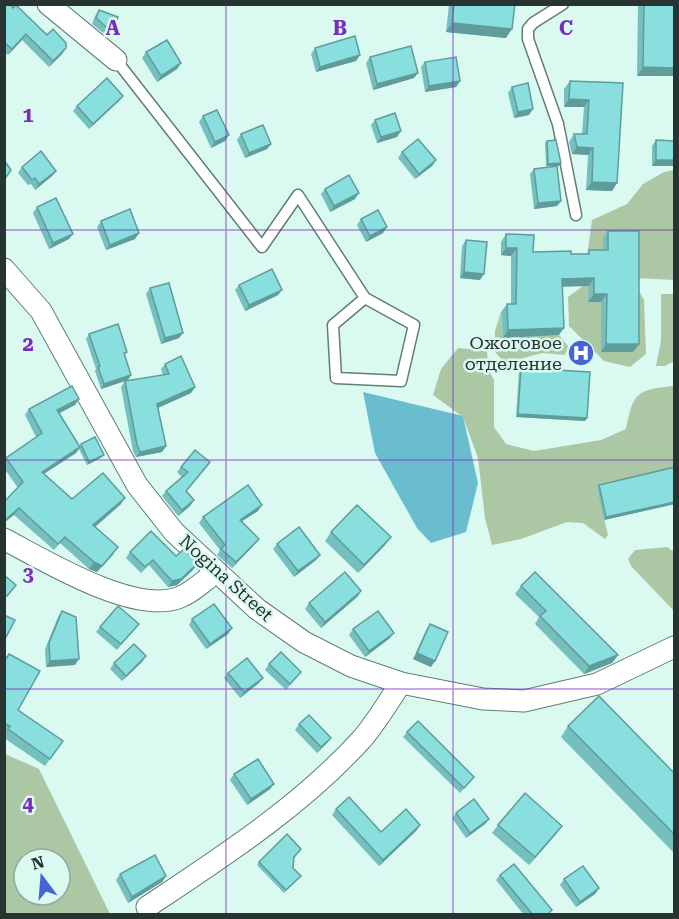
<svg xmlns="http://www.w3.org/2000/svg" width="679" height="919" font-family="'Roboto Serif',serif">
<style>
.green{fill:#acc7a3;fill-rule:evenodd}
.water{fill:#6abdce}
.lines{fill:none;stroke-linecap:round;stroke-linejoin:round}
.lane-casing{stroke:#627e76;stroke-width:13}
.street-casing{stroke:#627e76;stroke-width:23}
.lane{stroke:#fff;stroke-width:10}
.street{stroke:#fff;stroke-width:21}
.wall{fill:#75c0be}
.shaded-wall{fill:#5f9c9b}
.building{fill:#88dfdd;stroke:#5f9c9b;stroke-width:1.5}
.grid{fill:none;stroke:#7b2cbf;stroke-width:1.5;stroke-opacity:0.55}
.labels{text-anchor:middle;stroke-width:5;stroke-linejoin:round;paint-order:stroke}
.poi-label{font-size:18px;fill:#283431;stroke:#daf9f0;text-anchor:end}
.street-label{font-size:18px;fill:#283431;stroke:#daf9f0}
.grid-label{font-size:20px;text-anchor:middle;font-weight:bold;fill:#7b2cbf;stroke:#daf9f0;stroke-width:5;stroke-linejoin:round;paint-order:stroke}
</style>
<rect width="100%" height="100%" fill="#daf9f0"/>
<!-- green -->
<g class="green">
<path d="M674,170V280L634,278L603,239V278L589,286V301L639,291L644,300L646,354L630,367L604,361L569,326L568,297L583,286L592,220L627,204L643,184L664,172Z"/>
<path d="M661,294H674V361L665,366H656L661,341Z"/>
<path d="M501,312L503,338L559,335L568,346L565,355L542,353L505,363L495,352V331Z"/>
<path d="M458,348L487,351L488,368L494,380V427L506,444L534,451L601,440L626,429C633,393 636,390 673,386L674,470L597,488L608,535L605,539L583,523L567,522L521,539L492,545L485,518L478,458L463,417L433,395L441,369Z"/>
<path d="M667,547L674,552V611L631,566L628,559L635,550Z"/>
<path d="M5,754L39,769L110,914H5ZM24,859H60V895H24Z"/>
</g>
<!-- water -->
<path class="water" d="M363,392L463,416L478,483L466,532L431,543L417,528L375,453Z"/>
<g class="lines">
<!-- lane casing -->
<g class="lane-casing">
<g id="lane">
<path d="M563,4L533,23L528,29V39L558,124L576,215"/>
<path d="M116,60L262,247L298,195L365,298L414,325L401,381L336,378L333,325L365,298"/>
</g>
</g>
<!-- street casing -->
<g class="street-casing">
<g id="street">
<path d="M48,4L116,60"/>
<path d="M4,269L41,311L137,485L174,532L257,609L304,642L351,666L401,683L483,699L524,701L597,684L674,647"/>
<path d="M4,539C44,560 132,614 178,598C192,593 204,581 216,572"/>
<path d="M147,907C222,857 300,807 361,740C376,723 388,702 401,683"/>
</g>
</g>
<!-- lane -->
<use href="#lane" class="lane"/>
<!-- street -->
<use href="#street" class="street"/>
</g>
<!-- wall -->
<g class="wall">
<path d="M4,4L13,8L66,48L62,54L49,67L22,40L8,55L4,52Z"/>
<path d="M449,4H515L506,38L446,32Z"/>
<path d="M638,4H675V76H637Z"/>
<path d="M99,10L112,32L108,37L92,24L95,16Z"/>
<path d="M315,48L356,61L316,72L311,54Z"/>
<path d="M146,52L181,63L177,69L157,82L142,58Z"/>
<path d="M370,57L414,78L373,90L366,63Z"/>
<path d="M425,62L460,81L456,87L425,92L421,67Z"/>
<path d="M570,81L623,83L617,183L612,191L586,190L588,155L572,154L569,142L574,134H582L584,107H564V89Z"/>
<path d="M512,87L529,115L514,118L508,93Z"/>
<path d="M123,96L119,101L89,129L73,111L77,106Z"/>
<path d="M203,116L225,141L211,148L199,122Z"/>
<path d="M375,120L397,137L377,143L371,125Z"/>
<path d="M241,134L271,144L267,149L245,158L237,140Z"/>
<path d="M656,140L675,141L652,166V146Z"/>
<path d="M547,141L561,163L559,166H546L545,143Z"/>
<path d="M402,152L436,160L432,166L415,179L398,158Z"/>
<path d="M22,167L56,171L52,176L35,190L31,184L28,185L18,173Z"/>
<path d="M534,169L561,201L557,206L534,209L530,174Z"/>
<path d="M325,189L355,199L330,212L321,194Z"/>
<path d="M37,207L69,239L49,249L33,213Z"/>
<path d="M361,219L383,233L366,242L357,225Z"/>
<path d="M101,221L139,233L135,239L106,250L97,227Z"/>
<path d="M608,231L639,344L633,352H601V302H588L589,286H562L559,335L503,338L501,312L507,304H511V256L501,255V242L506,234L533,252L587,254L589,250H603V238Z"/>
<path d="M466,240L480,280L460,278L462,246Z"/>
<path d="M239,285L278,295L245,311L235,290Z"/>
<path d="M150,288L179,338L161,344L146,294Z"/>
<path d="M89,334L127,352L125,355L131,375L128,380L101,389L95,371L96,369L86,339Z"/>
<path d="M165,364L195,387L191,393L158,408L166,446L162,452L136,457L133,451L121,387L125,381L163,375L161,369Z"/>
<path d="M521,368L587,418L585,421L516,417L519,371Z"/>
<path d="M75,405L59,413L80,446L81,444L104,455L102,457L87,465L79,449L76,453L44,474L72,499L121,504L95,527L114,554L97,572L89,569L60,543L54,550L14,515L18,488L4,468V460L6,458L36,437L25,415L29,409Z"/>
<path d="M181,467L206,468L186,491L194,500L190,506L178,516L162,496L166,491L182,477L177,472Z"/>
<path d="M675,467V504L604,520L597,488L599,485Z"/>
<path d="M258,511L242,521L259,539L255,544L232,568L217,555L220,550L199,523L203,517Z"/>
<path d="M331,532L385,545L358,573L325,541Z"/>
<path d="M277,544L320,555L316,560L294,577L273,549Z"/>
<path d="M130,552L176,556L193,570L177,585L168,587L149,565L141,573L126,558Z"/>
<path d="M521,586L618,655L612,663L584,674L535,624L539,617L515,594Z"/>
<path d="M361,591L357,597L321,628L305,609L309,603Z"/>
<path d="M62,611L75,665L46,667L45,649L58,617Z"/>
<path d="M192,619L232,628L228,634L206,649L189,625Z"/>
<path d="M139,624L117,650L96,632L100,627Z"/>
<path d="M430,624L431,667L413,659L426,630Z"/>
<path d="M353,629L390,638L365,657L349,635Z"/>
<path d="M9,654L18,710L63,741L45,766L4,738V660Z"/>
<path d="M146,656L142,662L122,681L110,669L114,663Z"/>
<path d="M269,664L297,677L286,690L265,670Z"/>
<path d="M228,673L259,683L240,698L224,678Z"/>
<path d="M299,724L331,738L327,743L317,753L295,730Z"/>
<path d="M568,726L675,774V854L561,737Z"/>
<path d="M407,732L474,777L470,782L460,793L403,737Z"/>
<path d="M234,774L274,784L270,789L247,805L230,780Z"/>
<path d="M336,809L381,832L420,825L416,831L379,866L332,815Z"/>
<path d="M456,813L489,819L485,824L466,838L452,818Z"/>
<path d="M498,825L556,834L529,865L492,833Z"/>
<path d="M299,852L294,858L293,868L301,876L284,893L257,865L259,862Z"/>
<path d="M120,874L166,876L162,882L128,903L116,880Z"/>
<path d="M500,875L549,915H524L496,880Z"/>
<path d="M564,879L599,888L595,894L576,907L560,885Z"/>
</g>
<!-- shaded-wall -->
<g class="shaded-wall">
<path d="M452,23L512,29L506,38L446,32Z"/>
<path d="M26,34L22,40L8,55L12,49Z"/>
<path d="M66,48L62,54L49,67L53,61Z"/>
<path d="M360,55L356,61L316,72L320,67Z"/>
<path d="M181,63L177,69L157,82L161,76Z"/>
<path d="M643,67L675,68V76H637Z"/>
<path d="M418,73L414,78L373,90L377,84Z"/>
<path d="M460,81L456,87L425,92L429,86Z"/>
<path d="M123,96L119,101L89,129L93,124Z"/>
<path d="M569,99L589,100L584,107H564Z"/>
<path d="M533,109L529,115L514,118L518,112Z"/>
<path d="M401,131L397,137L377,143L381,137Z"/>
<path d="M229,135L225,141L211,148L215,142Z"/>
<path d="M271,144L267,149L245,158L249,153Z"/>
<path d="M577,147L593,148L588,155L572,154Z"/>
<path d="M436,160L432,166L415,179L419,174Z"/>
<path d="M656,160H675V166H652Z"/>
<path d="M561,163L559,166H546L548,164Z"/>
<path d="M56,171L52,176L35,190L39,184Z"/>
<path d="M592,182L617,183L612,191L586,190Z"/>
<path d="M359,193L355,199L330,212L334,206Z"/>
<path d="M561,201L557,206L534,209L538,203Z"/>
<path d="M387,227L383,233L366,242L370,236Z"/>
<path d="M139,233L135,239L106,250L110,245Z"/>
<path d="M73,234L69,239L49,249L53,243Z"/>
<path d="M506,248H517L511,256L501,255Z"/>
<path d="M464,272L484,274L480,280L460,278Z"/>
<path d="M594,278L589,286L556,287L562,279Z"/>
<path d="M282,290L278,295L245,311L249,305Z"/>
<path d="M594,294H607L601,302H588Z"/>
<path d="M564,328L559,335L503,338L508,330Z"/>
<path d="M183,333L179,338L161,344L165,338Z"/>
<path d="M606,344H639L633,352H601Z"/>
<path d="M131,375L128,380L101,389L104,384Z"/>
<path d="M195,387L191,393L153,410L157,404Z"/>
<path d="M79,399L75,405L52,417L57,410Z"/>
<path d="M518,414L587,418L585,421L516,417Z"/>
<path d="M166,446L162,452L136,457L140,452Z"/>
<path d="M80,447L76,453L37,478L42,472Z"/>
<path d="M104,455L102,457L87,465L89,462Z"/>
<path d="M125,498L121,504L89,532L93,525Z"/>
<path d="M194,500L190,506L178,516L182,510Z"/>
<path d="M675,502V504L604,520L606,517Z"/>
<path d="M262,505L258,511L236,525L240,520Z"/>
<path d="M19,508L14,515L4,523V521Z"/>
<path d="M391,537L385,545L358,573L364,565Z"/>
<path d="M259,539L255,544L232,568L236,562Z"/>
<path d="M118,547L97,572L89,569L94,562Z"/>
<path d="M320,555L316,560L294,577L298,571Z"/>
<path d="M197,564L193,570L177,585L168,587L172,581Z"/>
<path d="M361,591L357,597L321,628L325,622Z"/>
<path d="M232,628L228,634L206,649L210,644Z"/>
<path d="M394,633L390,638L365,657L369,651Z"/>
<path d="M417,653L435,661L431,667L413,659Z"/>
<path d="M618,655L612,663L584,674L589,666Z"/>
<path d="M146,656L142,662L122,681L126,676Z"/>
<path d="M79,659L75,665L46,667L50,661Z"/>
<path d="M263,678L259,683L240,698L244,692Z"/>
<path d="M331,738L327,743L317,753L321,747Z"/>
<path d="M274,784L270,789L247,805L251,799Z"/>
<path d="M489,819L485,824L466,838L470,833Z"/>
<path d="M420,825L416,831L379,866L383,860Z"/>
<path d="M562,826L556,834L529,865L535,857Z"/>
<path d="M166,876L162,882L128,903L132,897Z"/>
<path d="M599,888L595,894L576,907L580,902Z"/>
</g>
<!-- building -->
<g class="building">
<path d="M4,4H10L13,8L16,5L47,35L53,29L66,43V48L53,61L26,34L12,49L4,42Z"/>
<path d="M454,4H515L512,29L452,23Z"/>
<path d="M644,4H675V68L643,67Z"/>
<path d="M99,10L118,17L112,32L96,18Z"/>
<path d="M355,36L360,55L320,67L315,48Z"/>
<path d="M167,40L181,63L161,76L146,52Z"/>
<path d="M411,46L418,73L377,84L370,57Z"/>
<path d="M456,57L460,81L429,86L425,62Z"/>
<path d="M107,78L123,96L93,124L77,106Z"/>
<path d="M570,81L623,83L617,183L592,182L593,148L577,147L574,134H587L589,100L569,99Z"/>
<path d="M528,83L533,109L518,112L512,87Z"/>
<path d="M217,110L229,135L215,142L203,116Z"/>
<path d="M395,113L401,131L381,137L375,120Z"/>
<path d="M263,125L271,144L249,153L241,134Z"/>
<path d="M418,139L436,160L419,174L402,152Z"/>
<path d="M556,140L561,163L548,164L547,141Z"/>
<path d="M656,140L675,141V160H656Z"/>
<path d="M41,151L56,171L39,184L35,178L32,180L22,167Z"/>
<path d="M4,160L11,170L4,180Z"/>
<path d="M557,166L561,201L538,203L534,169Z"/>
<path d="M349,175L359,193L334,206L325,189Z"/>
<path d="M56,198L73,234L53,243L37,207Z"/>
<path d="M130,209L139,233L110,245L101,221Z"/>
<path d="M378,210L387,227L370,236L361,219Z"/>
<path d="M608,231H639V344H606L607,294H594V278L562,279L564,328L508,330L507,304H516L517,248H506V234L534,235L533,252L571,251V254H589V250H608Z"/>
<path d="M466,240L487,242L484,274L464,272Z"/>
<path d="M272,269L282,290L249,305L239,285Z"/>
<path d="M169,283L183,333L165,338L150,288Z"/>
<path d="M118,324L127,352L124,353L131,375L104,384L98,367L100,366L89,334Z"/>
<path d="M181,356L195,387L157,404L166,446L140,452L137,445L125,381L169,374L165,364Z"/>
<path d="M521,368L590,372L587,418L518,414Z"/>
<path d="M72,386L79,399L57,410L80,447L42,472L72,499L103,473L125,498L93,525L118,547L102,566L94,562L65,537L58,544L19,508L4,521V502L23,482L6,458L42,433L29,409Z"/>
<path d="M95,437L104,455L89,462L81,444Z"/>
<path d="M195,450L210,462L186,491L194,500L182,510L166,491L188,472L181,467Z"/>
<path d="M675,467V502L606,517L599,485Z"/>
<path d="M248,485L262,505L240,520L259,539L236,562L221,549L225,545L203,517Z"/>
<path d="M357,505L391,537L364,565L331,532Z"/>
<path d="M299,527L320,555L298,571L277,544Z"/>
<path d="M151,531L176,556L184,549L197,564L181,579L172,581L153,560L145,567L130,552Z"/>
<path d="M345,572L361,591L325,622L309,603Z"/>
<path d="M535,572L618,655L589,666L540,616L546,611L521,586Z"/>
<path d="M4,575L16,585L7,596L4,594Z"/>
<path d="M214,604L232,628L210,644L192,619Z"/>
<path d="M118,606L139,624L121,644L100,627Z"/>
<path d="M62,611L76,617L79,659L50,661L49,643Z"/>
<path d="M378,611L394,633L369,651L353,629Z"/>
<path d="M4,615L15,620L4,641Z"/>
<path d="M430,624L448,632L435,661L417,653Z"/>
<path d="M134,644L146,656L126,676L114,663Z"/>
<path d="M281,652L301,672L290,684L269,664Z"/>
<path d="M9,654L40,671L18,710L63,741L50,759L8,729L10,726L4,723V662Z"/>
<path d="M247,658L263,678L244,692L228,673Z"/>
<path d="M599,696L675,774V835L568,726Z"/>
<path d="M309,715L331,738L321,747L299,724Z"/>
<path d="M418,721L474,777L464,788L407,732Z"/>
<path d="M258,759L274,784L251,799L234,774Z"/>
<path d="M525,793L562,826L535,857L498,825Z"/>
<path d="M349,797L381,832L406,809L420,825L383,860L336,809Z"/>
<path d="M474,799L489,819L470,833L456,813Z"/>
<path d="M287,834L301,849L294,857L293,868L301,876L286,890L259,862Z"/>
<path d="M155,855L166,876L132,897L120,874Z"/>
<path d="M514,864L552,910L547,915H533L500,875Z"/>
<path d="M583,866L599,888L580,902L564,879Z"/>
</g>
<!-- grid -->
<path class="grid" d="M226,4V914M453,4V914M4,230H674M4,460H674M4,689H674"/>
<!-- icons -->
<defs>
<g id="hospital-disc" transform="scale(1.35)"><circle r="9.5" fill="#4663d7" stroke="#daf9f0"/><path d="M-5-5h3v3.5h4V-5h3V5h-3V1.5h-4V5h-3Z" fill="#fff"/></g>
</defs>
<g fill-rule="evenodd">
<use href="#hospital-disc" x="581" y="353"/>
</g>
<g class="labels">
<!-- poi labels -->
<g class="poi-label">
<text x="562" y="349">Ожоговое<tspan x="562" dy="21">отделение</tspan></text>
</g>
<!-- street labels -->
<g class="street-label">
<text transform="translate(226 578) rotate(42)" y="6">Nogina Street</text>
</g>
</g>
<g class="grid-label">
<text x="113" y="35">A</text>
<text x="340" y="35">B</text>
<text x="566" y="35">C</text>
<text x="28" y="122">1</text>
<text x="28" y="351">2</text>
<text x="28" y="581">3</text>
<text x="28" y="811">4</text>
</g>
<!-- border -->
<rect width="679" height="919" fill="none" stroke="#283431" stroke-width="12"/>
<!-- north arrow -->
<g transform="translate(42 877) rotate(344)"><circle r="28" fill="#daf9f0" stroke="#93aaa4" stroke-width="1.5"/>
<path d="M0-4.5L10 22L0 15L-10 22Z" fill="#4663d7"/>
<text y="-9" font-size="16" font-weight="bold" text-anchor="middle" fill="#283431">N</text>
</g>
</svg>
